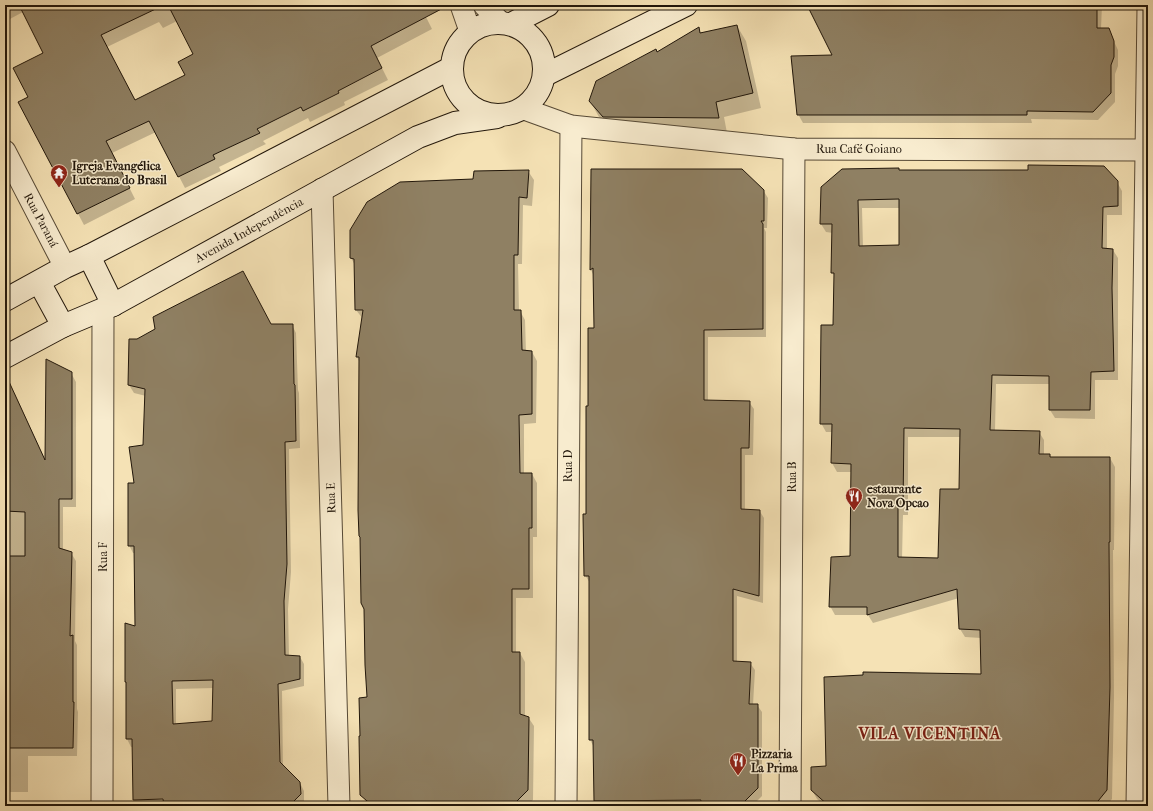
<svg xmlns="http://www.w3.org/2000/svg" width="1153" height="811" font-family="'IM FELL French Canon',serif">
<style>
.shadow{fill:#0003;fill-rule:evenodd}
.building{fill:#8f8063;stroke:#21160a;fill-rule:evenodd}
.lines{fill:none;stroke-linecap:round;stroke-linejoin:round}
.street-casing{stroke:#564935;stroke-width:23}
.secondary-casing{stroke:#21160a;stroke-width:24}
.street{stroke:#f8eccf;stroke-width:21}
.secondary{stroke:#f8eccf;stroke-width:22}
.labels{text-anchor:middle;stroke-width:3;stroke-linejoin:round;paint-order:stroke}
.street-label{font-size:12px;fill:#21160a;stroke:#f8eccf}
.poi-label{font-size:12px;font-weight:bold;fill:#21160a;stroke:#f8eccf;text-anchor:start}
.district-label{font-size:16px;font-weight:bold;letter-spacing:1px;fill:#7a1f14;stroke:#f8eccf}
</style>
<rect width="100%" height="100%" fill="#f5e2b5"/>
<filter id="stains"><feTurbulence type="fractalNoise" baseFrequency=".005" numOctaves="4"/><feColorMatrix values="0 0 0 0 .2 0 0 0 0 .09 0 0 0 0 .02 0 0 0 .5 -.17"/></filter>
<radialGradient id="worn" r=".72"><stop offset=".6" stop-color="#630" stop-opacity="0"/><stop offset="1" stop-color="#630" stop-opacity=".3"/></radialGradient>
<!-- shadow -->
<g class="shadow">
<path d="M5,5H420L432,29L377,58L388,80L344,102L345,105L310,122L308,118L263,141L266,144L219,167L221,171L185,188L156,132L112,153L135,199L84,225L20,103L29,97L44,53L23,12L8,20L5,15ZM177,21L195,55L186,76L135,101L107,47L159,22L163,28Z"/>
<path d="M808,5H1102L1101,29H1108L1118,50V66L1115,74V102L1098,120L1031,119L1032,123H803L798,114L833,56Z"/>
<path d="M737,26L746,41L761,108L724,117L727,133L613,132L599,117L590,101L698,28L701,34Z"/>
<path d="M898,169L899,171L1117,182L1122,191V215H1107V250H1113L1118,258V380H1095V419L1055,418L1050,410V384H996L995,431L1039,432L1044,440V455H1050L1051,458H1110L1115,467L1114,550H1113L1114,697L1112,799L1106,806H825L817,799L812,790L827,767L982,675L981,638L965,637L960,629L959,598L873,623L868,615H835L830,606L851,557L852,472H837L832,463L833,432H826L821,423L834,326L835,276L832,273L833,233L826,232L821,224ZM862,208H900V246L863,247ZM908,437H961L960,490L939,559H902L903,515H908Z"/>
<path d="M592,170L763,190L768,198L767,228H764L766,232V337H708V401L749,402L754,409L753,455H745V510H759L764,518L763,603L737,596V663H750L755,670L753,705H757L762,712V796L752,806H598L595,801L594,747L590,740V583L585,575L589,407L595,329L594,276L591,270Z"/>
<path d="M528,171L534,180L532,206L523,205L522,264H518L519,311H520L525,320L526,352H532L537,361L536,423L524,424V474H532L537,483V537H533V598H516V653H520L525,662V717H528L534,726L533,800L526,806H369L361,794V737L368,698L360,363L357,357L363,319L356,310L355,265L351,258L474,180Z"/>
<path d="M271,325H292L296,333L298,390L299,393L300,448L289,449L291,572L288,609L289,656L300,657L304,664V686L282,691L283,767L300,783L304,791V802L301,806H137L134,800L133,747H131L127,739V685L126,682L136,627L135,553H133L129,545L135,484L144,446L146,396L134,393L129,385ZM214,688L213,722L176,725V689Z"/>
<path d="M71,373L76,382V507H63V550L71,553L76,561L75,641L77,645V709L78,712L77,756H28V792H5V389L15,394L46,462Z"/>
</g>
<!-- building -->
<g class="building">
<path d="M19,5H164L101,35L135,100L185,75L178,62L193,54L168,5H449L371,46L382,68L338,91L339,93L303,111L301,107L257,129L260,133L213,155L215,159L178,177L149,121L106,141L130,188L77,214L18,102L28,97L13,68L43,53Z"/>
<path d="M807,5H1097V28H1109L1114,41V57L1111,65V93L1093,112L1027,111V115H797L791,56L832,55Z"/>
<path d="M737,25L753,93L716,102L719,118L603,117L589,101L596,81L656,49L657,52L699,27L700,33Z"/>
<path d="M1028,165L1104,166L1118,181V206L1103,207L1102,248L1113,249L1112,288L1114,371L1091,372L1090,410H1049V376L992,375L990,430L1040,431L1039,454H1050V457H1110V542H1109L1110,687L1107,790L1094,806H829L811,790V767L826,766L824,677L863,675V672L981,674L980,630L959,629L957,589L867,615V607H829L831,557L850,556L851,464L831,463L832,424H820L821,325H833L834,273H831L832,224H820L821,187L842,169L899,168V170H1028ZM899,199V245L859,246L858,200ZM904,428L960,429L959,489H940L938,558L898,557V506L903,507Z"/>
<path d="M591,169H742L764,190V221H761L763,224V329L704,330V400L750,401L749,448H741V509L760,510L759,596L733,589V661L751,662L749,704H758V788L740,806H700L701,800L594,801L593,740H589V576H584L583,514H586V406H588V328H594L593,268L590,270Z"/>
<path d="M529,170L527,198L519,197L518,255H514V310H521L522,350L532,351V414L519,415L520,473H532V528H529V589H512V652H520V714L529,717L528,790L512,806H373L360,795L359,736H360L359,698L367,697L365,665L364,609L361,603L360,537L359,536L358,510L359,357H356L363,310H355L354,259L350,258V230L367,202L400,182L473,179L474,171Z"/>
<path d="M243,271L271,324H293L294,384L295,385L296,441L285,442L287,564L284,601L285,655L300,656V679L278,684L280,762L300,782L301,794L289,806H164L163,799L133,800L132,739H126V682H125V623L135,626L134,546H128V483H134L129,447L143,445L145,389L128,385L129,339H137L155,329L153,317ZM213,680L212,721L173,724L172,681Z"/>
<path d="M46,359L72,372V499H59V548L72,552L70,636L73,635V702H74L73,748H5V556H25V512L5,511V373L45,460Z"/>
</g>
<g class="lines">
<!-- street casing -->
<g class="street-casing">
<g id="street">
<path d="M461,5L470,31"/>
<path d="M484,5L501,23"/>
<path d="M524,109L571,126L794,149L1148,150"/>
<path d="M5,151L65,267"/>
<path d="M322,189L339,806"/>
<path d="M102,806L103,309"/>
<path d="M566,806L571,126"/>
<path d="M790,806L794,149"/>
<path d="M1137,806L1148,8"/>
</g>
</g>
<!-- secondary casing -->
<g class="secondary-casing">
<g id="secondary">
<circle cx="498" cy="69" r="46"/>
<path d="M511,24L548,5"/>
<path d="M545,75L686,5"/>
<path d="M89,256L113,305"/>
<path d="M39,282L63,326"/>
<path d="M5,300L65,267L89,256L451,68"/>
<path d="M5,357L63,326L113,305L418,137L455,123L497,117"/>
</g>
</g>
<!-- street -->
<use href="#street" class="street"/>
<!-- secondary -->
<use href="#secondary" class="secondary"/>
</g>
<!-- icons -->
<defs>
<g id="temple-pin" transform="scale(0.9)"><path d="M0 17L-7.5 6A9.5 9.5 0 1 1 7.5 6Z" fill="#8f2418" stroke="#f8eccf"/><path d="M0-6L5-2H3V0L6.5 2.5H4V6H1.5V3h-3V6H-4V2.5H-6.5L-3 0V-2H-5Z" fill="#fff"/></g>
<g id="restaurant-pin" transform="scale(0.9)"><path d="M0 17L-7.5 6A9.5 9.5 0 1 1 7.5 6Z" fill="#8f2418" stroke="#f8eccf"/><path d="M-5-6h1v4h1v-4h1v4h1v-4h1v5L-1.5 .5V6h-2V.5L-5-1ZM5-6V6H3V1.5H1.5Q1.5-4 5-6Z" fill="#fff"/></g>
</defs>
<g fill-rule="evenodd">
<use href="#temple-pin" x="59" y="173"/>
<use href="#restaurant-pin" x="854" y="496"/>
<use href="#restaurant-pin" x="738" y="761"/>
</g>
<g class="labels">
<!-- street labels -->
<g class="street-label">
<text x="859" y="153">Rua Café Goiano</text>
<text transform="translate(41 220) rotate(62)" y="4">Rua Paraná</text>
<text transform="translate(249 230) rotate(-29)" y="4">Avenida Independência</text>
<text transform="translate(568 466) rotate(-90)" y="4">Rua D</text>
<text transform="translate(792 477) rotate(-90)" y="4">Rua B</text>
<text transform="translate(331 498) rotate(-92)" y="4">Rua E</text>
<text transform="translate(103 557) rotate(-90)" y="4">Rua F</text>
</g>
<!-- poi labels -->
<g class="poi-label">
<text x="72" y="170">Igreja Evangélica<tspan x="72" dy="14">Luterana do Brasil</tspan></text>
<text x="867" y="493">estaurante<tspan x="867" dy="14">Nova Opcao</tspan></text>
<text x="751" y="758">Pizzaria<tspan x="751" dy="14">La Prima</tspan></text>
</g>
<!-- district labels -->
<g class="district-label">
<text x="930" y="739">VILA VICENTINA</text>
</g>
</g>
<!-- margin -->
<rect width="1153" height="811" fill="none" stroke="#f5e2b5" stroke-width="20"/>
<rect x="6" y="6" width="1141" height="799" fill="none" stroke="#21160a" stroke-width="2"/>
<rect x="10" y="10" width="1133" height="791" fill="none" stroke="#21160a"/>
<rect width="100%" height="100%" filter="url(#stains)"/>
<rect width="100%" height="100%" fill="url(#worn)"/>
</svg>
